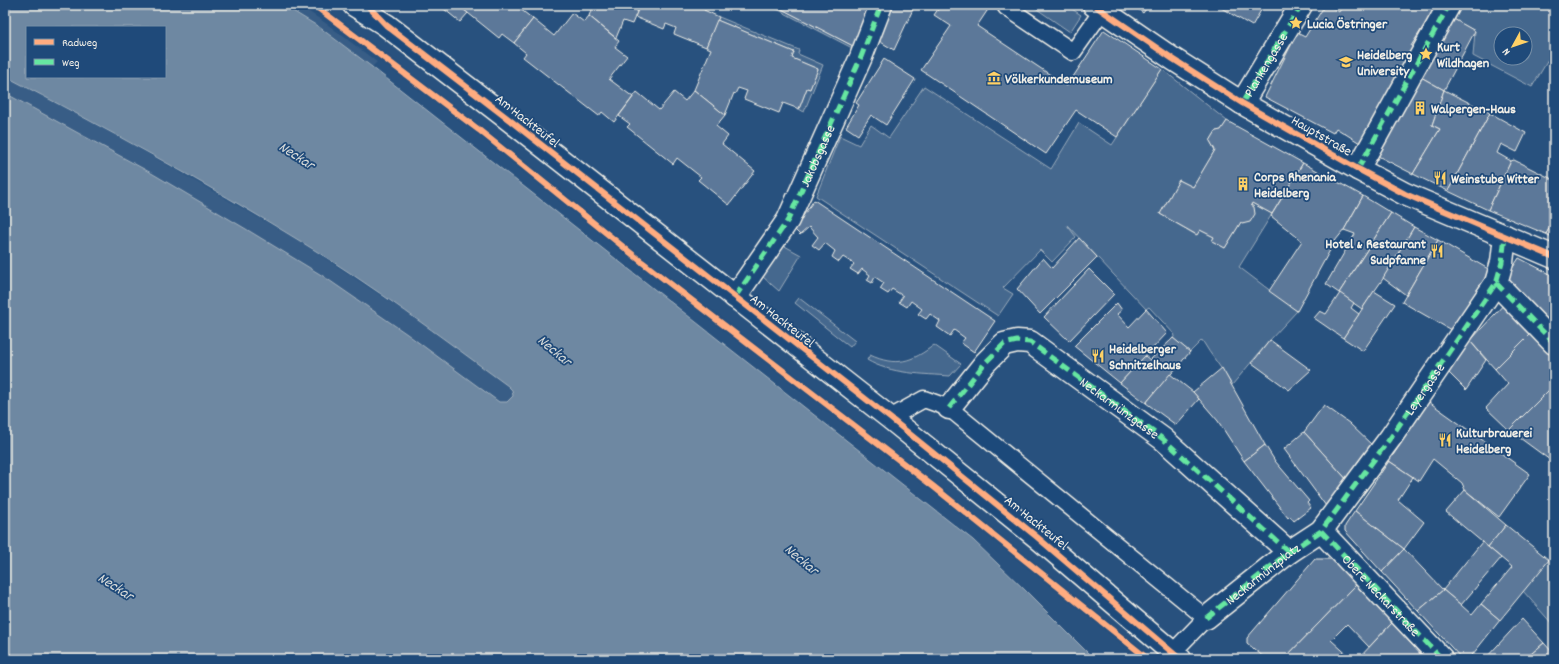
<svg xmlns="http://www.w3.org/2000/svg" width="1559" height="664" font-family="Dekko,sans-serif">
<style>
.built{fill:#375d86}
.green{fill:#45688e;stroke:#9cacbb;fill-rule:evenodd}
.water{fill:#6e88a2;stroke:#a4b2be;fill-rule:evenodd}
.building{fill:#5b7899;stroke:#f4f1e8}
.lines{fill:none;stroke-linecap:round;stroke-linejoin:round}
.lane-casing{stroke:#f4f1e8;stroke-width:19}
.street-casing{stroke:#f4f1e8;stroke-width:25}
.primary-casing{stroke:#f4f1e8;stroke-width:25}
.lane{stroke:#1f4a7a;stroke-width:16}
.street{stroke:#1f4a7a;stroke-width:22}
.primary{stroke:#1f4a7a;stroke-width:22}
.quiet{stroke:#66e7a1;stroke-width:5;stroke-dasharray:10 5;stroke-linecap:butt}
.cycleway-casing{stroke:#1f4a7a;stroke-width:8}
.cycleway{stroke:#ffac80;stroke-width:6}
.labels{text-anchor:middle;stroke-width:3.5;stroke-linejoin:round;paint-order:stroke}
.poi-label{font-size:14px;font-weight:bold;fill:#f4f1e8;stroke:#1f4a7a;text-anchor:start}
.street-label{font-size:14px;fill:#f4f1e8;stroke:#1f4a7a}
.water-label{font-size:15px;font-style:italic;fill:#d9dcda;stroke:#1f4a7a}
</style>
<rect width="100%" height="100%" fill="#28517e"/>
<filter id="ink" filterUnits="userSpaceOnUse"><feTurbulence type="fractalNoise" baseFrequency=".025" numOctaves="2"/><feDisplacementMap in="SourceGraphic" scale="8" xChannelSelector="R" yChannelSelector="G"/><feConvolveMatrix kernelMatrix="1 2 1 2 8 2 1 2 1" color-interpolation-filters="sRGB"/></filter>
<g filter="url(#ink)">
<!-- built -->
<g class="built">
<path d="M283,5H299L327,24L377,62L372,67L319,27Z"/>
<path d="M5,76L126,141L301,242L410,315L508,386L512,390L513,396L511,400L507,402H499L407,334L323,276L246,229L153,174L5,93Z"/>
</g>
<!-- green -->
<g class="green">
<path d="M769,5H774L855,47L854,49Z"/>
<path d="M1031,5H1066L1081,15L1070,32Z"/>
<path d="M1456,5H1468L1479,7L1481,5H1554V50L1532,87L1473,56L1475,31L1450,17ZM1501,34H1525V58H1501Z"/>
<path d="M719,17L799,50L798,54L823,65L804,112L799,109L807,88L810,89L818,69L792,58L794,52L717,20Z"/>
<path d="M1162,69L1227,121L1221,130L1216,131L1210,141L1215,150L1193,187L1179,180L1160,214L1196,235L1200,230L1214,237L1212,241L1225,248L1241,222L1243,224L1252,203L1272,214L1239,267L1297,311L1270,340L1232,385C1223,369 1211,356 1202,340L1190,352L1173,338L1175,335L1149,307L1146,309L1067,225L1076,237L1052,262L1040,250L1003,288L1013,294L998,316L816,196L840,136L859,145L871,125L889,138L924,86L1051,169L1079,123L1112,145Z"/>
<path d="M781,244L801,255L779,291L763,277Z"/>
<path d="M799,298L855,341L850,347L795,303Z"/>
<path d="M934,345L961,364L950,376C924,374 890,374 867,360L870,355C896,367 912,362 934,345Z"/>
<path d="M1554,554V626L1523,591Z"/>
</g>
<!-- water -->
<path class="water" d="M5,5H283L319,27L372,67L973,540L1025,590L1094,659H5V93L153,174L246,229L323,276L407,334L499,402H507L513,396L512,390L508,386C440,336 372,285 300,241C204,182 105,128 5,76ZM27,27H165V77H27Z"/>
<!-- building -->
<g class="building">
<path d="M439,5H458L468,13L460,22Z"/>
<path d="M458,5H515L533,19L514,43L502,34L499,38Z"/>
<path d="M593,5H640L632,24L623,21L616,38L589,16Z"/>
<path d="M640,5H707L704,10L719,17L706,47L674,34L676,28L666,24L664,29L635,17Z"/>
<path d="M774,5H869L855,47Z"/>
<path d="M892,5H915L894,50L879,41Z"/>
<path d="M941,5H991L977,26L1067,86L1104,30L1162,69L1117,137L1076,110L1046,154L921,70L951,26L934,15Z"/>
<path d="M1133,5H1149L1143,13Z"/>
<path d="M1216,5H1264L1252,26Z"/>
<path d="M1325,5H1328L1339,12L1343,5H1437L1411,46L1417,50L1360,143L1336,128L1333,133L1265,97L1297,33L1305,37Z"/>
<path d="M572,13L584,22L589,16L619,41L615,47L627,56L609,79L633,97L614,122L602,112L599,116L523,57L526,53L514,43L533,19L554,36Z"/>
<path d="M1450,17L1475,31L1444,90L1419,76Z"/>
<path d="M717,20L794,52L792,58L818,69L810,89L807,88L799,109L783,103L779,113L744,99L747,91L738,88L735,94L734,93L725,115L694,90L711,49L706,47Z"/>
<path d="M884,59L915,79L886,125L871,115L858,135L846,127L859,105L856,103Z"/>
<path d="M1419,76L1444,90L1432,125L1440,129L1413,174L1376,155Z"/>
<path d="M694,90L725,115L716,126L728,136L722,144L755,171L729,205L698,180L701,177L677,158L673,164L627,127L630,124L619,116L637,92L659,110L674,92L685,101Z"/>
<path d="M1444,90L1490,113L1448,191L1413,174L1440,129L1432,125Z"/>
<path d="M1490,113L1526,133L1517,152L1501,144L1497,153L1511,161L1488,210L1448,191Z"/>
<path d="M1227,121L1303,163L1272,214L1252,203L1251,205L1254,207L1255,214L1250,222L1242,224L1241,222L1225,248L1212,241L1214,237L1200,230L1197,235L1160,214L1179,180L1193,187L1215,150L1210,141L1216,131L1221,130Z"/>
<path d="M1514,160L1554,180V220L1546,234L1488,210L1511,161Z"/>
<path d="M1303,163L1363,196L1344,230L1335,241L1297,311L1269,291L1302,241L1271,216Z"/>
<path d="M1363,196L1391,213L1339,293L1326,284L1355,234L1344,230Z"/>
<path d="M814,200L995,321L974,352L961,343L965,338L954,330L950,336L937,327L940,321L930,314L926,319L918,314L922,309L911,301L907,307L899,302L903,296L892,289L888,294L880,289L884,283L875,277L872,283L867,280L870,275L862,269L858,274L850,269L854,264L843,257L839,262L832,257L835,251L825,243L819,250L812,245L818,237L809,227L800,235L794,229Z"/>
<path d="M1391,213L1414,227L1387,273L1362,309L1339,293Z"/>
<path d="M1554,220V238L1546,234Z"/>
<path d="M1414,227L1438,240L1406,295L1383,278Z"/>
<path d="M1079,238L1097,257L1040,314L1017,289L1043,258L1052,268Z"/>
<path d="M1438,240L1490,270L1451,330L1402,302Z"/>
<path d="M1519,258L1554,276V330L1506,278Z"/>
<path d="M1089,269L1114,294L1069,341L1044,317Z"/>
<path d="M1374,291L1395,304L1363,351L1343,338Z"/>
<path d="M1340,293L1354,303L1351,308L1359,314L1343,338L1314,318L1320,311L1326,314Z"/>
<path d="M1507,301L1534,330L1495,369L1470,341Z"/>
<path d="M1117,303L1122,310L1117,314L1129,327L1146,309L1167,333L1120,383L1074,346Z"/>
<path d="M1534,330L1554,352V385L1509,430L1486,408L1508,384L1495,369Z"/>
<path d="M1173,338L1190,352L1146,403L1120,383L1145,356L1150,360Z"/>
<path d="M1270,340L1311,370L1289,390L1252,363Z"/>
<path d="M1470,341L1486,360L1466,390L1448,372Z"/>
<path d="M1222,368L1265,445L1244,461L1218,421L1193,392Z"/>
<path d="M1170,374L1193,392L1199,399L1176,425L1146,403Z"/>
<path d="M1554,385V463L1509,430Z"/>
<path d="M1429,402L1530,474L1499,517L1465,490L1462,483L1433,459L1419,481L1389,461Z"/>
<path d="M1324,405L1349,423L1374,447L1348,481L1304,432Z"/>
<path d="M1304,432L1348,481L1326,506L1284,449Z"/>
<path d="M1265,445L1275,461L1309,501L1307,503L1311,508L1294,521L1290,516L1288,518L1244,461Z"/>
<path d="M1389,461L1413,477L1398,500L1424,522L1404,549L1355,511Z"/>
<path d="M1465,490L1506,525L1488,547L1446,512Z"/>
<path d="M1355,511L1404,549L1382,572L1345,531V526Z"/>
<path d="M1506,525L1549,560L1500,620L1481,604L1512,567L1488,547Z"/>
<path d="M1482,542L1501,558L1461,605L1443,590Z"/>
<path d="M1404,549L1443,590L1418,611L1382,572Z"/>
<path d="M1315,559H1332L1356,585L1284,659H1266L1247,643V638Z"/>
<path d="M1356,585L1392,623L1369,647L1347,624L1331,640L1352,659H1284Z"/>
<path d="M1443,590L1461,605L1472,615L1481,604L1500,620L1469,659H1462L1418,611Z"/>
<path d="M1522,619L1544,643L1525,659H1485Z"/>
<path d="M1392,623L1425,659H1358Z"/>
<path d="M1544,643L1554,654V659H1525Z"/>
</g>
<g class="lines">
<!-- lane casing -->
<g class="lane-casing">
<g id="lane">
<path d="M1008,5L1006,7L1073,52L1102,11"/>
<path d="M890,418L924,399L949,408L1206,618L1173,652"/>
</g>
</g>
<!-- street casing -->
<g class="street-casing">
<g id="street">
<path d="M1094,5L1173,59L1242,103L1358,169L1405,194L1554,257"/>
<path d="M1242,103L1301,5"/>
<path d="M1358,169L1449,5"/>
<path d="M1496,283L1554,343"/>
<path d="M735,297L788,220L861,57L881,5"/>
<path id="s1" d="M949,408L985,363L1004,344L1017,341L1030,342L1163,439L1289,552"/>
<path id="s2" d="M1321,531L1442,659"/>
<path id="s3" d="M1206,618L1289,552L1321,531L1391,437L1496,283L1502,262L1505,236"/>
</g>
</g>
<!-- primary casing -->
<g class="primary-casing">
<path id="primary" d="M354,5L386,25L507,118L890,418L1037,537L1180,659"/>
</g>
<!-- lane -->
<use href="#lane" class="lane"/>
<!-- street -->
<use href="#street" class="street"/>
<!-- primary -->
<use href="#primary" class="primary"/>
<!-- quiet -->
<g class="quiet">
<path id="s4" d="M1242,103L1301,5"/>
<path d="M1358,169L1449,5"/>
<path d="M1496,283L1554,343"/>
<path id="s5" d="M735,297L788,220L861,57L881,5"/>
<path d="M949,408L985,363L1004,344L1017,341L1030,342L1163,439L1289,552"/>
<path d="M1321,531L1442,659"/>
<path d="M1206,618L1289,552L1321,531L1391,437L1496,283L1502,262L1505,236"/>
</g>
<!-- cycleway casing -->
<g class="cycleway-casing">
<g id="cycleway">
<path d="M314,5L479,130L642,262L934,487L1148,659"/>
<path d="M367,5L386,25L507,118L890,418L1037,537L1180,659"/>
<path d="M1094,5L1173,59L1242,103L1358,169L1405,194L1554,257"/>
</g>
</g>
<!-- cycleway -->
<use href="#cycleway" class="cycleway"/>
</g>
</g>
<!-- icons -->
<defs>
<g id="sight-bare" transform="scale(1.08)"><path d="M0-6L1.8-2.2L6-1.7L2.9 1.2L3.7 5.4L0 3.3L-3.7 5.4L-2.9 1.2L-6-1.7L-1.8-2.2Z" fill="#ffd166" stroke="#1f4a7a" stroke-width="2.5" paint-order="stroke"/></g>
<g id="university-bare" transform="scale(1.08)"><path d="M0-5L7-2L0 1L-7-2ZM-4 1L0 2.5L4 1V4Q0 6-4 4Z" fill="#ffd166" stroke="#1f4a7a" stroke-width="2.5" paint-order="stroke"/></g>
<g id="museum-bare" transform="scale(1.08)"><path d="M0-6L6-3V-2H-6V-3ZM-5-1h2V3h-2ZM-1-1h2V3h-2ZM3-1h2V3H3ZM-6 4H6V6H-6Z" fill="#ffd166" stroke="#1f4a7a" stroke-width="2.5" paint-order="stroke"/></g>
<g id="building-bare" transform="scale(1.08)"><path d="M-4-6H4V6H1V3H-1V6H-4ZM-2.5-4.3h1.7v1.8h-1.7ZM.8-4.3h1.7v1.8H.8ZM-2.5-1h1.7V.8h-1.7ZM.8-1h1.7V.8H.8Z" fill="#ffd166" stroke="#1f4a7a" stroke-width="2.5" paint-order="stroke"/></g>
<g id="restaurant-bare" transform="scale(1.08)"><path d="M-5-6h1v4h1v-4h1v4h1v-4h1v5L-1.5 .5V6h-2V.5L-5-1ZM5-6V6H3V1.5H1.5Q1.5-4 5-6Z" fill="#ffd166" stroke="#1f4a7a" stroke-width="2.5" paint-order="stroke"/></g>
</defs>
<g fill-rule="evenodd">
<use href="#sight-bare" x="1296" y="23"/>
<use href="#sight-bare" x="1426" y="54"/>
<use href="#university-bare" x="1346" y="62"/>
<use href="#museum-bare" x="994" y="78"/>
<use href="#building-bare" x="1420" y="108"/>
<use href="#restaurant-bare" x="1440" y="178"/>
<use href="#building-bare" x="1243" y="184"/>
<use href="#restaurant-bare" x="1437" y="251"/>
<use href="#restaurant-bare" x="1098" y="356"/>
<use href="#restaurant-bare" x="1445" y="440"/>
</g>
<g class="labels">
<!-- poi labels -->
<g class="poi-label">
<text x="1307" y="28">Lucia Östringer</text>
<text x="1437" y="51">Kurt<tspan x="1437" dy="16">Wildhagen</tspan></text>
<text x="1357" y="59">Heidelberg<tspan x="1357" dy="16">University</tspan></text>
<text x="1005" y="83">Völkerkundemuseum</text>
<text x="1431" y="113">Walpergen-Haus</text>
<text x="1254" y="181">Corps Rhenania<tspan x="1254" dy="16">Heidelberg</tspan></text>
<text x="1451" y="183">Weinstube Witter</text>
<text x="1426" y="248" text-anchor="end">Hotel &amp; Restaurant<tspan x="1426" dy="16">Sudpfanne</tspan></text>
<text x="1109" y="353">Heidelberger<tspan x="1109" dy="16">Schnitzelhaus</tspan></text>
<text x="1456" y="437">Kulturbrauerei<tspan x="1456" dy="16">Heidelberg</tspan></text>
</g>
<!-- street labels -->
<g class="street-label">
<text dy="5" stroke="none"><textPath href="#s4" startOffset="45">Plankengasse</textPath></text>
<text transform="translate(528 120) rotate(38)" y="5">Am Hackteufel</text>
<text transform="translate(1322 135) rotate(30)" y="5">Hauptstraße</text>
<text dy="5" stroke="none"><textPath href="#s5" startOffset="164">Jakobsgasse</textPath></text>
<text transform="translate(783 320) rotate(38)" y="5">Am Hackteufel</text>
<text dy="5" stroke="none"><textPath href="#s3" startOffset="320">Leyergasse</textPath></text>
<text dy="5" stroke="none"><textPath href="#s1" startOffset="222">Neckarmünzgasse</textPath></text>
<text transform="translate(1037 522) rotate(39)" y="5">Am Hackteufel</text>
<text dy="5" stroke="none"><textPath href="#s3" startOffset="72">Neckarmünzplatz</textPath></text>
<text dy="5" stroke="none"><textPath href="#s2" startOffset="88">Obere Neckarstraße</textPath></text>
</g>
<!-- water labels -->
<g class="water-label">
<text transform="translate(297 155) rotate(33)" y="5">Neckar</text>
<text transform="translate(555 350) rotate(40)" y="5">Neckar</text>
<text transform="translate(802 559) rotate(40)" y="5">Neckar</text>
<text transform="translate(116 586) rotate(33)" y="5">Neckar</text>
</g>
</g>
<!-- margin -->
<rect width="1559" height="664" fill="none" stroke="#1f4a7a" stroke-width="20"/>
<rect x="10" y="10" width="1539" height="644" fill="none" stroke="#f4f1e8" stroke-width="1.5" filter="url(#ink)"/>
<!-- legend -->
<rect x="26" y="26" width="140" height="52" fill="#1f4a7a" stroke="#748da6"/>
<rect x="34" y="39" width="20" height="6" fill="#ffac80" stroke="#748da6"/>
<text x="62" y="46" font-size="12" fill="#f4f1e8">Radweg</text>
<rect x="34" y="59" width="20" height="6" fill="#66e7a1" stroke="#748da6"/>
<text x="62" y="66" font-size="12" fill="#f4f1e8">Weg</text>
<!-- north arrow -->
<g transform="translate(1513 46) rotate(230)"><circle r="19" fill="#1f4a7a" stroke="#748da6"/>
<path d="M0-3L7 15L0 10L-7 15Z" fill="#ffd166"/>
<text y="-6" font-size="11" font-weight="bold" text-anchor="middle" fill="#f4f1e8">N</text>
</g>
</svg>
